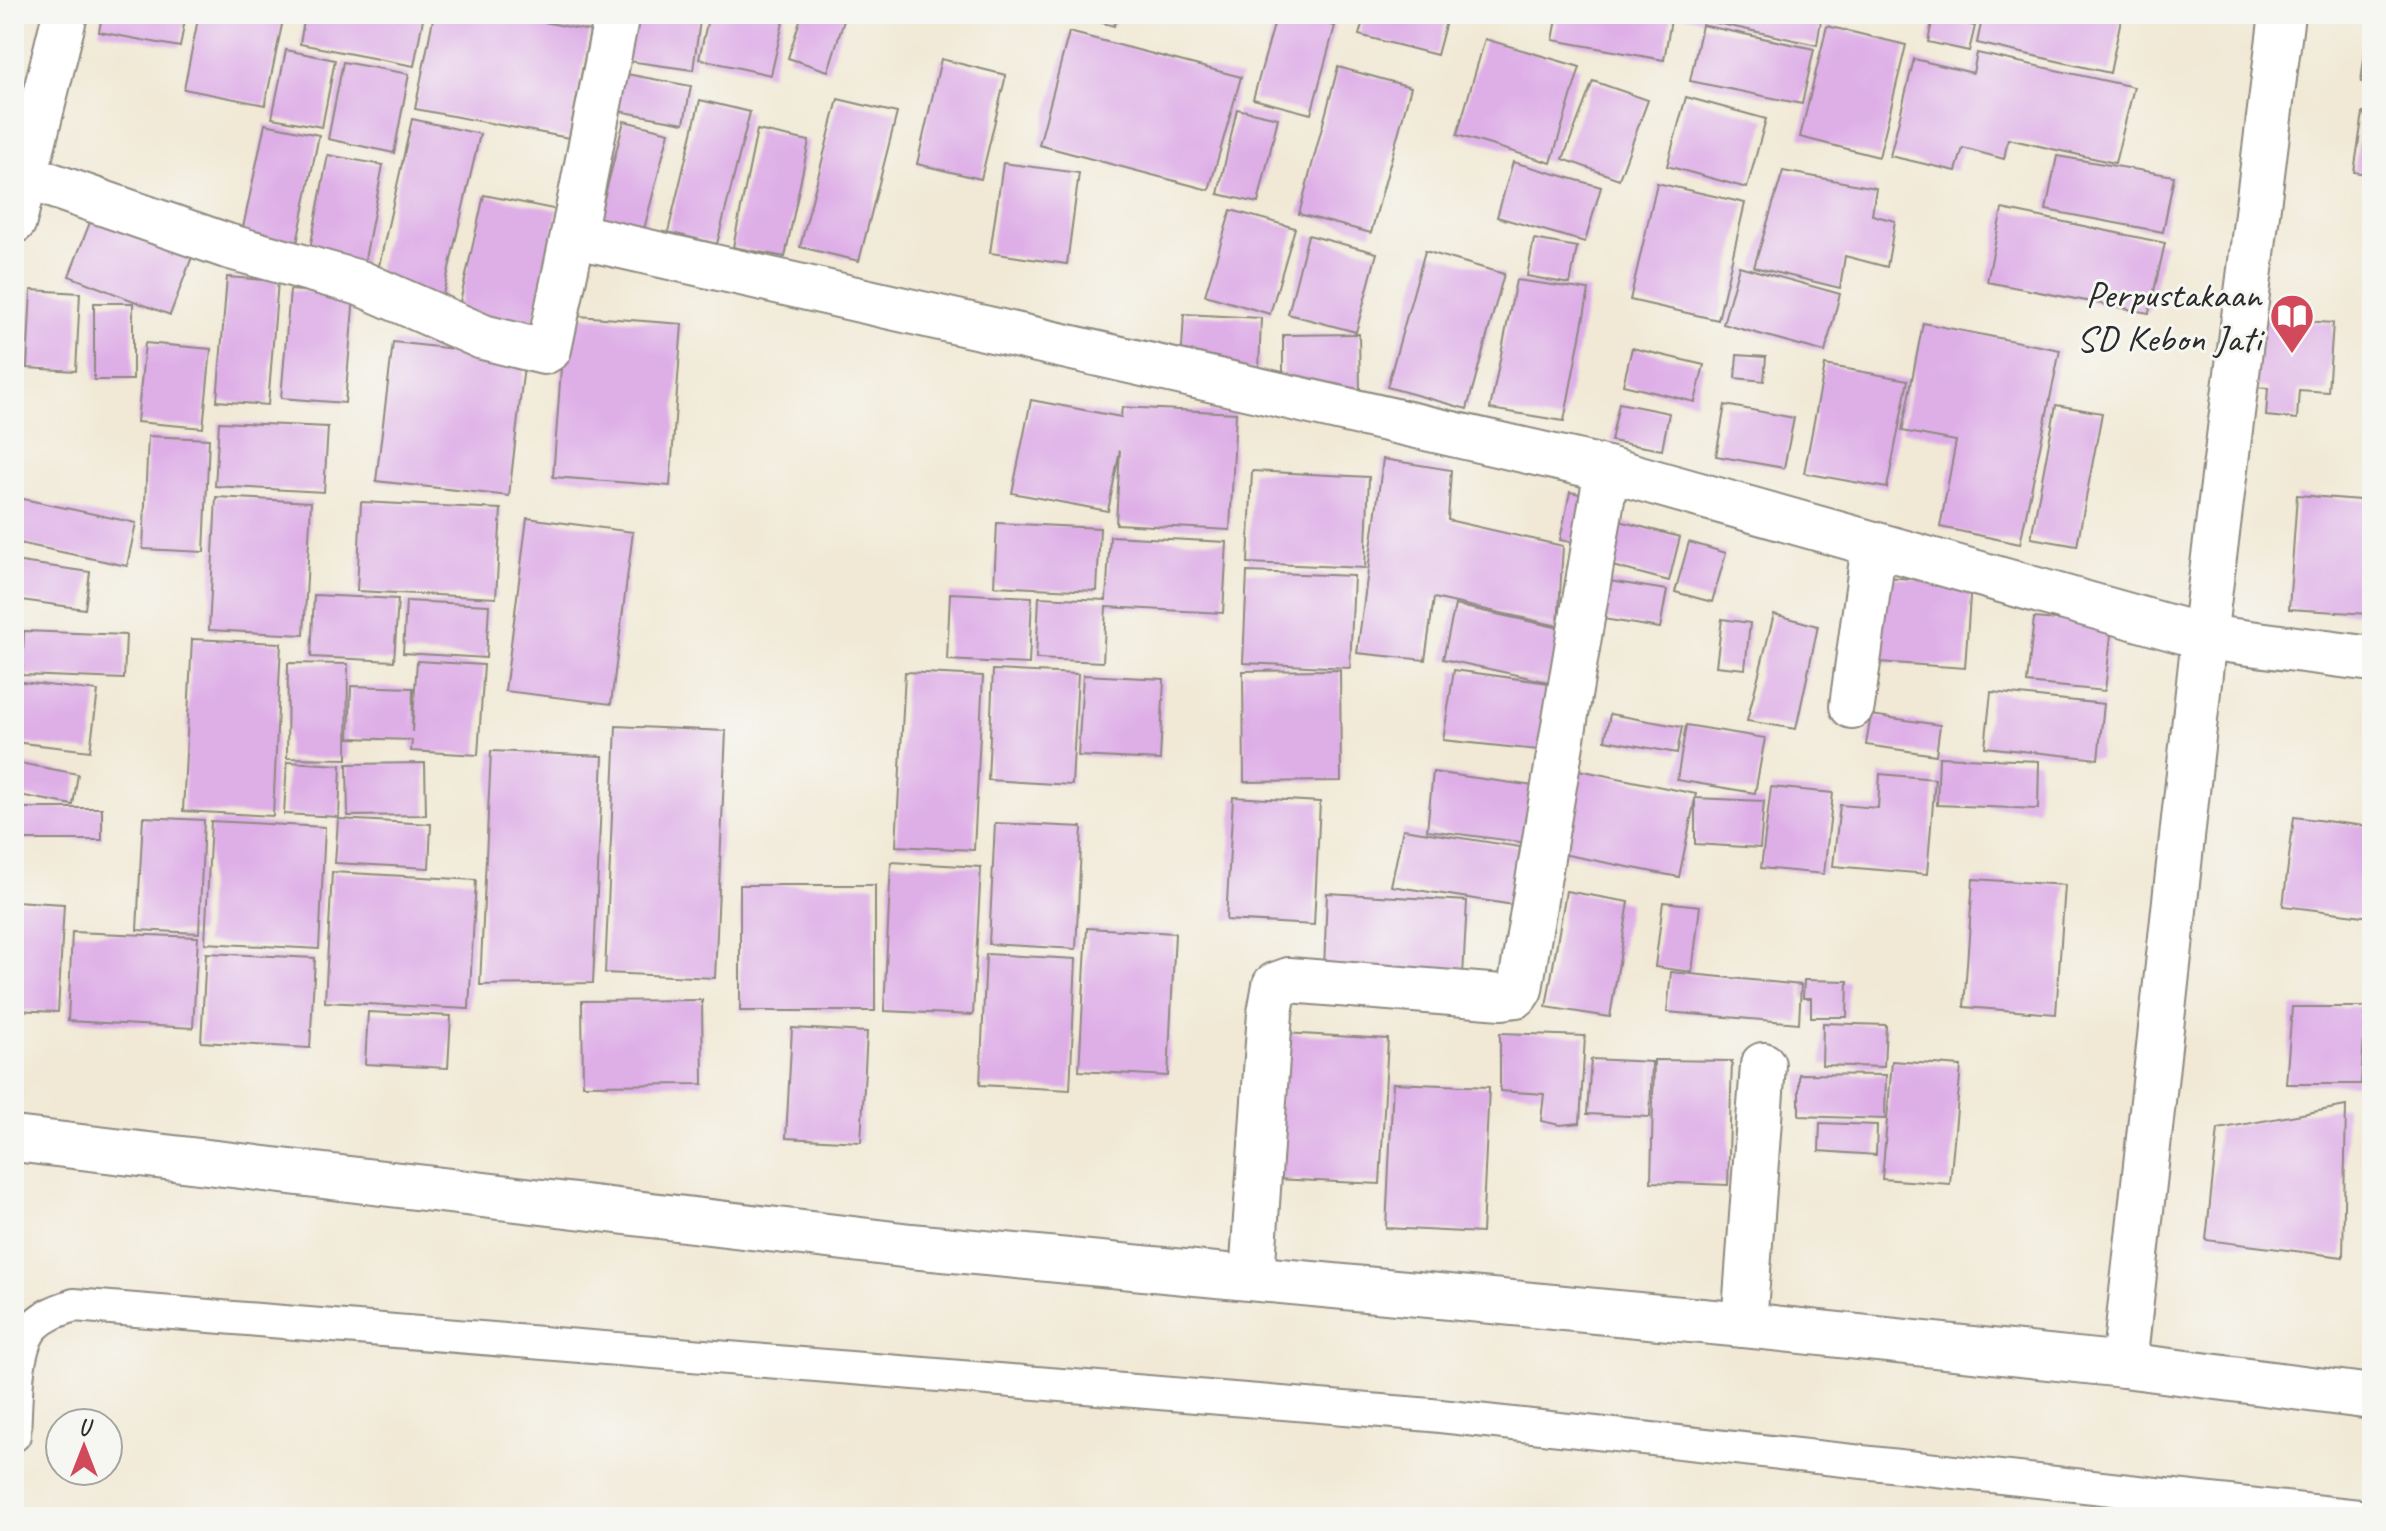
<svg xmlns="http://www.w3.org/2000/svg" width="2386" height="1531" font-family="Caveat,sans-serif">
<style>
.building{fill:#deaee7}
.lines{fill:none;stroke-linecap:round;stroke-linejoin:round}
.service-casing{stroke:#8e8a80;stroke-width:36}
.minor-casing{stroke:#8e8a80;stroke-width:48}
.tertiary-casing{stroke:#8e8a80;stroke-width:48}
.service{stroke:#fff;stroke-width:32}
.minor{stroke:#fff;stroke-width:44}
.tertiary{stroke:#fff;stroke-width:44}
.labels{text-anchor:middle;stroke-width:6;stroke-linejoin:round;paint-order:stroke}
.poi-label{font-size:38px;fill:#2b2b2b;stroke:#f6f6f2;text-anchor:end}
</style>
<rect width="100%" height="100%" fill="#f6f6f2"/>
<filter id="ink" filterUnits="userSpaceOnUse"><feTurbulence type="fractalNoise" baseFrequency=".0125" numOctaves="2"/><feDisplacementMap in="SourceGraphic" scale="16" xChannelSelector="R" yChannelSelector="G"/><feConvolveMatrix kernelMatrix="1 2 1 2 8 2 1 2 1" color-interpolation-filters="sRGB"/></filter>
<filter id="wash" filterUnits="userSpaceOnUse"><feTurbulence type="fractalNoise" baseFrequency=".006" numOctaves="4" result="noise"/><feDisplacementMap in="SourceGraphic" scale="32" xChannelSelector="R" yChannelSelector="G"/><feGaussianBlur stdDeviation="1.8" result="paint"/><feColorMatrix in="noise" values="0 0 0 0 0 0 0 0 0 0 0 0 0 0 0 0 0 1.4 0 .05"/><feComposite in="paint" operator="in"/></filter>
<g filter="url(#wash)">
<rect width="100%" height="100%" fill="#f1e9d5"/>
<g id="blocks">
<!-- building -->
<g class="building">
<path d="M102,14H186L180,47L99,32Z"/>
<path d="M199,14H255L283,20L265,105L184,89Z"/>
<path d="M305,14H424L414,66L300,44Z"/>
<path d="M434,14H503L590,31L569,138L415,109Z"/>
<path d="M570,14H603L601,22Z"/>
<path d="M628,14H701L693,70L621,60Z"/>
<path d="M709,14H785L771,75L699,59Z"/>
<path d="M802,14H846L828,71L788,58Z"/>
<path d="M1071,14H1117L1114,26Z"/>
<path d="M1277,14H1294L1335,26L1311,114L1253,99Z"/>
<path d="M1365,14H1448L1437,55L1359,35Z"/>
<path d="M1558,14H1672L1664,60L1553,40Z"/>
<path d="M1675,14H1822L1817,45Z"/>
<path d="M1983,14H2122L2110,73L1977,43Z"/>
<path d="M1933,17L1975,26L1969,51L1928,42Z"/>
<path d="M1702,25L1814,49L1802,104L1690,81Z"/>
<path d="M1827,26L1906,45L1879,157L1800,137Z"/>
<path d="M2368,28H2372V84L2361,82Z"/>
<path d="M1069,32L1241,77L1209,190L1039,145Z"/>
<path d="M1485,39L1580,67L1551,163L1457,135Z"/>
<path d="M286,50L335,60L322,127L272,118Z"/>
<path d="M1977,53L2134,87L2115,163L2008,139L2004,159L1963,148L1956,171L1890,156L1914,59L1973,73Z"/>
<path d="M941,59L1006,75L981,179L917,164Z"/>
<path d="M343,62L409,74L394,153L328,139Z"/>
<path d="M1338,67L1411,87L1371,233L1299,214Z"/>
<path d="M621,73L691,86L684,123L613,110Z"/>
<path d="M1593,81L1648,100L1619,179L1563,159Z"/>
<path d="M1686,97L1766,119L1747,188L1667,166Z"/>
<path d="M838,99L897,113L859,261L800,247Z"/>
<path d="M700,100L750,112L717,244L668,232Z"/>
<path d="M1237,109L1278,118L1258,203L1218,194Z"/>
<path d="M2363,113L2372,115V175L2354,172Z"/>
<path d="M412,119L480,134L441,303L374,288Z"/>
<path d="M624,121L669,132L643,233L598,222Z"/>
<path d="M265,124L319,135L296,248L241,237Z"/>
<path d="M757,130L809,141L785,257L733,247Z"/>
<path d="M328,155L383,165L362,275L307,264Z"/>
<path d="M2057,156L2174,176L2163,232L2046,210Z"/>
<path d="M1513,162L1601,187L1585,242L1497,217Z"/>
<path d="M1003,163L1079,173L1067,264L990,253Z"/>
<path d="M1783,171L1876,188L1872,215L1895,221L1887,267L1845,256L1840,288L1754,267Z"/>
<path d="M1657,183L1745,203L1718,320L1630,300Z"/>
<path d="M484,195L558,210L533,326L458,311Z"/>
<path d="M98,202L198,241L170,315L69,276Z"/>
<path d="M2002,209L2165,243L2149,313L1987,282Z"/>
<path d="M1231,210L1295,228L1270,314L1205,295Z"/>
<path d="M1308,235L1377,253L1356,332L1288,314Z"/>
<path d="M1534,239L1577,247L1570,284L1527,276Z"/>
<path d="M1425,251L1504,274L1467,409L1387,387Z"/>
<path d="M1739,266L1840,294L1825,352L1723,324Z"/>
<path d="M227,277L278,281L268,405L217,401Z"/>
<path d="M1516,280L1589,290L1564,421L1490,409Z"/>
<path d="M31,290L80,293L76,371L27,368Z"/>
<path d="M290,290L354,295L345,403L281,398Z"/>
<rect x="94" y="303" width="39" height="77"/>
<path d="M1184,314L1261,318L1259,370L1181,366Z"/>
<path d="M565,315L682,324L670,486L553,477Z"/>
<path d="M2257,318L2333,323L2328,392L2299,390L2297,419L2266,416L2268,388L2252,387Z"/>
<path d="M1923,323L2060,350L2020,544L1940,527L1956,441L1902,431Z"/>
<path d="M1359,334L1360,392L1283,393V335Z"/>
<path d="M393,342L525,357L509,496L376,481Z"/>
<path d="M145,343L211,349L203,428L137,422Z"/>
<path d="M1632,348L1704,365L1695,402L1623,385Z"/>
<path d="M1737,355L1766,357L1764,381L1735,378Z"/>
<path d="M1825,365L1908,380L1887,488L1804,473Z"/>
<path d="M1031,400L1121,417L1122,407L1236,413L1230,530L1116,524L1120,450L1108,511L1012,493Z"/>
<path d="M1619,403L1669,413L1662,450L1611,441Z"/>
<path d="M1725,405L1794,418L1784,468L1716,456Z"/>
<path d="M2056,405L2102,413L2077,546L2031,538Z"/>
<path d="M219,422L328,427L324,492L215,486Z"/>
<path d="M148,436L209,439L204,552L143,549Z"/>
<path d="M1383,459L1451,470L1448,520L1563,546L1558,626L1434,598L1425,660L1357,653Z"/>
<path d="M1252,471L1369,477L1365,568L1248,563Z"/>
<path d="M1570,492L1593,497L1582,544L1560,540Z"/>
<path d="M2297,495L2372,501L2369,614L2289,609Z"/>
<path d="M14,497L136,523L127,566L14,542Z"/>
<path d="M216,497L311,502L304,635L209,630Z"/>
<path d="M361,502L501,509L496,598L357,591Z"/>
<path d="M527,518L633,532L611,704L505,691Z"/>
<path d="M1612,519L1680,537L1669,581L1601,563Z"/>
<path d="M997,523L1100,528L1097,591L994,586Z"/>
<path d="M1110,536L1227,542L1223,613L1106,607L1103,662L1036,659L1039,597L1106,600Z"/>
<path d="M1689,542L1726,553L1712,602L1675,592Z"/>
<path d="M14,561L90,572L85,609L14,599Z"/>
<path d="M1247,572L1354,576L1350,668L1243,663Z"/>
<path d="M1885,577L1971,583L1965,668L1879,662Z"/>
<path d="M1603,580L1667,590L1660,628L1597,618Z"/>
<path d="M950,593L1032,597L1029,664L947,660Z"/>
<path d="M314,595L398,599L394,661L311,657Z"/>
<path d="M406,601L489,605L486,658L403,653Z"/>
<path d="M1455,605L1569,630L1558,684L1443,659Z"/>
<path d="M1774,614L1818,626L1796,729L1747,721Z"/>
<path d="M2034,618L2112,625L2105,691L2027,683Z"/>
<path d="M1722,619L1750,623L1745,669L1716,666Z"/>
<path d="M24,631L126,635L124,679L22,675Z"/>
<path d="M192,639L281,643L273,816L183,811Z"/>
<path d="M417,661L484,665L478,755L411,751L412,740L349,738L351,686L413,688L412,732Z"/>
<path d="M288,663L348,664L347,759L287,758Z"/>
<path d="M993,670L1078,674L1072,785L988,780Z"/>
<path d="M1340,670L1341,781L1244,782L1243,671Z"/>
<path d="M1454,670L1556,684L1548,751L1443,740Z"/>
<path d="M905,672L983,676L974,850L896,846Z"/>
<path d="M1083,675L1164,679L1160,760L1078,756Z"/>
<path d="M14,681L98,691L90,751L14,742Z"/>
<path d="M1991,692L2104,704L2098,759L1985,747Z"/>
<path d="M1610,714L1682,727L1677,753L1605,740Z"/>
<path d="M1871,715L1940,725L1936,755L1866,745Z"/>
<path d="M1686,725L1765,738L1755,793L1677,780Z"/>
<path d="M616,726L726,731L715,978L605,973Z"/>
<path d="M491,751L603,756L593,983L480,985Z"/>
<path d="M1939,757L2039,761L2038,809L1937,805Z"/>
<path d="M14,762L78,774L73,805L14,794Z"/>
<path d="M287,762L341,765L339,817L284,814Z"/>
<path d="M425,763L426,815L348,816L347,764Z"/>
<path d="M1574,769L1696,794L1695,798L1764,801L1760,848L1695,844V799L1679,877L1557,853Z"/>
<path d="M1433,772L1534,786L1528,843L1427,830Z"/>
<path d="M1880,774L1935,779L1927,874L1833,866L1840,805L1878,808Z"/>
<path d="M1771,787L1833,793L1824,874L1761,868Z"/>
<path d="M1233,797L1320,802L1314,925L1226,920Z"/>
<rect x="14" y="808" width="88" height="32"/>
<path d="M143,817L204,820L199,933L137,930Z"/>
<path d="M2294,817L2372,827V917L2283,906Z"/>
<path d="M338,819L431,824L429,868L335,863Z"/>
<path d="M211,821L325,827L319,949L205,943Z"/>
<path d="M995,823L1082,827L1076,949L989,944Z"/>
<path d="M1403,829L1520,847L1514,905L1391,886Z"/>
<path d="M891,862L981,867L973,1015L884,1011Z"/>
<path d="M332,872L476,880L469,1009L325,1002Z"/>
<path d="M1973,879L2065,885L2056,1014L1964,1007Z"/>
<rect x="740" y="885" width="135" height="126"/>
<path d="M1566,891L1629,902L1610,1017L1546,1007Z"/>
<path d="M1327,893L1467,901L1463,976L1324,969Z"/>
<path d="M14,901L64,904L58,1012L14,1010Z"/>
<path d="M1663,902L1700,906L1692,972L1655,967Z"/>
<path d="M1087,928L1175,933L1168,1076L1079,1071Z"/>
<path d="M72,932L198,937L193,1028L68,1021Z"/>
<path d="M206,953L315,958L310,1048L201,1042Z"/>
<path d="M986,954L1076,959L1070,1090L980,1085Z"/>
<path d="M1671,972L1801,985L1799,1023L1667,1012Z"/>
<path d="M1804,980L1848,981L1847,1017H1811V998H1803Z"/>
<path d="M702,1000L703,1084L583,1085L582,1001Z"/>
<path d="M2292,1007H2366L2361,1084H2286Z"/>
<path d="M368,1012L451,1016L448,1068L365,1064Z"/>
<path d="M1823,1023L1886,1025L1884,1067L1822,1065Z"/>
<path d="M792,1028L867,1032L861,1142L786,1138Z"/>
<path d="M1283,1033L1388,1039L1380,1184L1275,1179Z"/>
<path d="M1500,1033L1585,1036L1580,1123L1560,1125L1541,1121L1544,1094L1500,1091Z"/>
<path d="M1591,1059L1652,1062L1650,1117L1587,1114Z"/>
<path d="M1654,1060L1732,1061L1728,1185L1651,1182Z"/>
<path d="M1892,1061L1961,1066L1950,1184L1882,1179Z"/>
<path d="M1799,1074L1886,1075L1885,1119L1799,1116Z"/>
<path d="M1393,1083L1489,1087L1482,1233L1386,1228Z"/>
<path d="M2346,1106L2343,1257L2206,1240L2218,1129Z"/>
<path d="M1820,1123L1877,1125L1876,1155L1819,1151Z"/>
</g>
</g>
</g>
<g filter="url(#ink)">
<use href="#blocks" fill-opacity="0" stroke="#8e8a80" stroke-width="2"/>
<g class="lines">
<!-- service casing -->
<g class="service-casing">
<path id="service" d="M14,1435C16,1406 14,1345 35,1325C46,1314 60,1310 74,1305L1431,1415L2368,1517"/>
</g>
<!-- minor casing -->
<g class="minor-casing">
<g id="minor">
<path d="M25,176L227,246L360,283L483,337L544,352L549,349L573,235L1607,469L2204,637L2372,659"/>
<path d="M14,221L65,14"/>
<path d="M573,235L617,14"/>
<path d="M1852,706L1874,545"/>
<path d="M1252,1277L1270,1013L1275,985L1289,980L1502,997L1516,995L1520,989L1607,469"/>
<path d="M1744,1325L1763,1065"/>
<path d="M2124,1365L2204,637L2282,14"/>
</g>
</g>
<!-- tertiary casing -->
<g class="tertiary-casing">
<path id="tertiary" d="M14,1139L911,1246L1744,1325L2124,1365L2372,1397"/>
</g>
<!-- service -->
<use href="#service" class="service"/>
<!-- minor -->
<use href="#minor" class="minor"/>
<!-- tertiary -->
<use href="#tertiary" class="tertiary"/>
</g>
</g>
<!-- icons -->
<defs>
<g id="library-pin" transform="scale(2.3)"><path d="M0 17L-7.5 6A9.5 9.5 0 1 1 7.5 6Z" fill="#d1495b" stroke="#f6f6f2"/><path d="M-6-4Q-3-5.5-.7-3.5V5Q-3 3-6 4ZM6-4Q3-5.5 .7-3.5V5Q3 3 6 4Z" fill="#fff"/></g>
</defs>
<g fill-rule="evenodd">
<use href="#library-pin" x="2292" y="316"/>
</g>
<g class="labels">
<!-- poi labels -->
<g class="poi-label">
<text x="2261" y="307">Perpustakaan<tspan x="2261" dy="44">SD Kebon Jati</tspan></text>
</g>
</g>
<!-- margin -->
<rect width="2386" height="1531" fill="none" stroke="#f6f6f2" stroke-width="48"/>
<!-- north arrow -->
<g transform="translate(84 1447)"><circle r="38" fill="#f6f6f2" stroke="#a5a5a2" stroke-width="2"/>
<path d="M0-6L14 30L0 20L-14 30Z" fill="#d1495b"/>
<text y="-12" font-size="22" font-weight="bold" text-anchor="middle" fill="#2b2b2b">U</text>
</g>
</svg>
